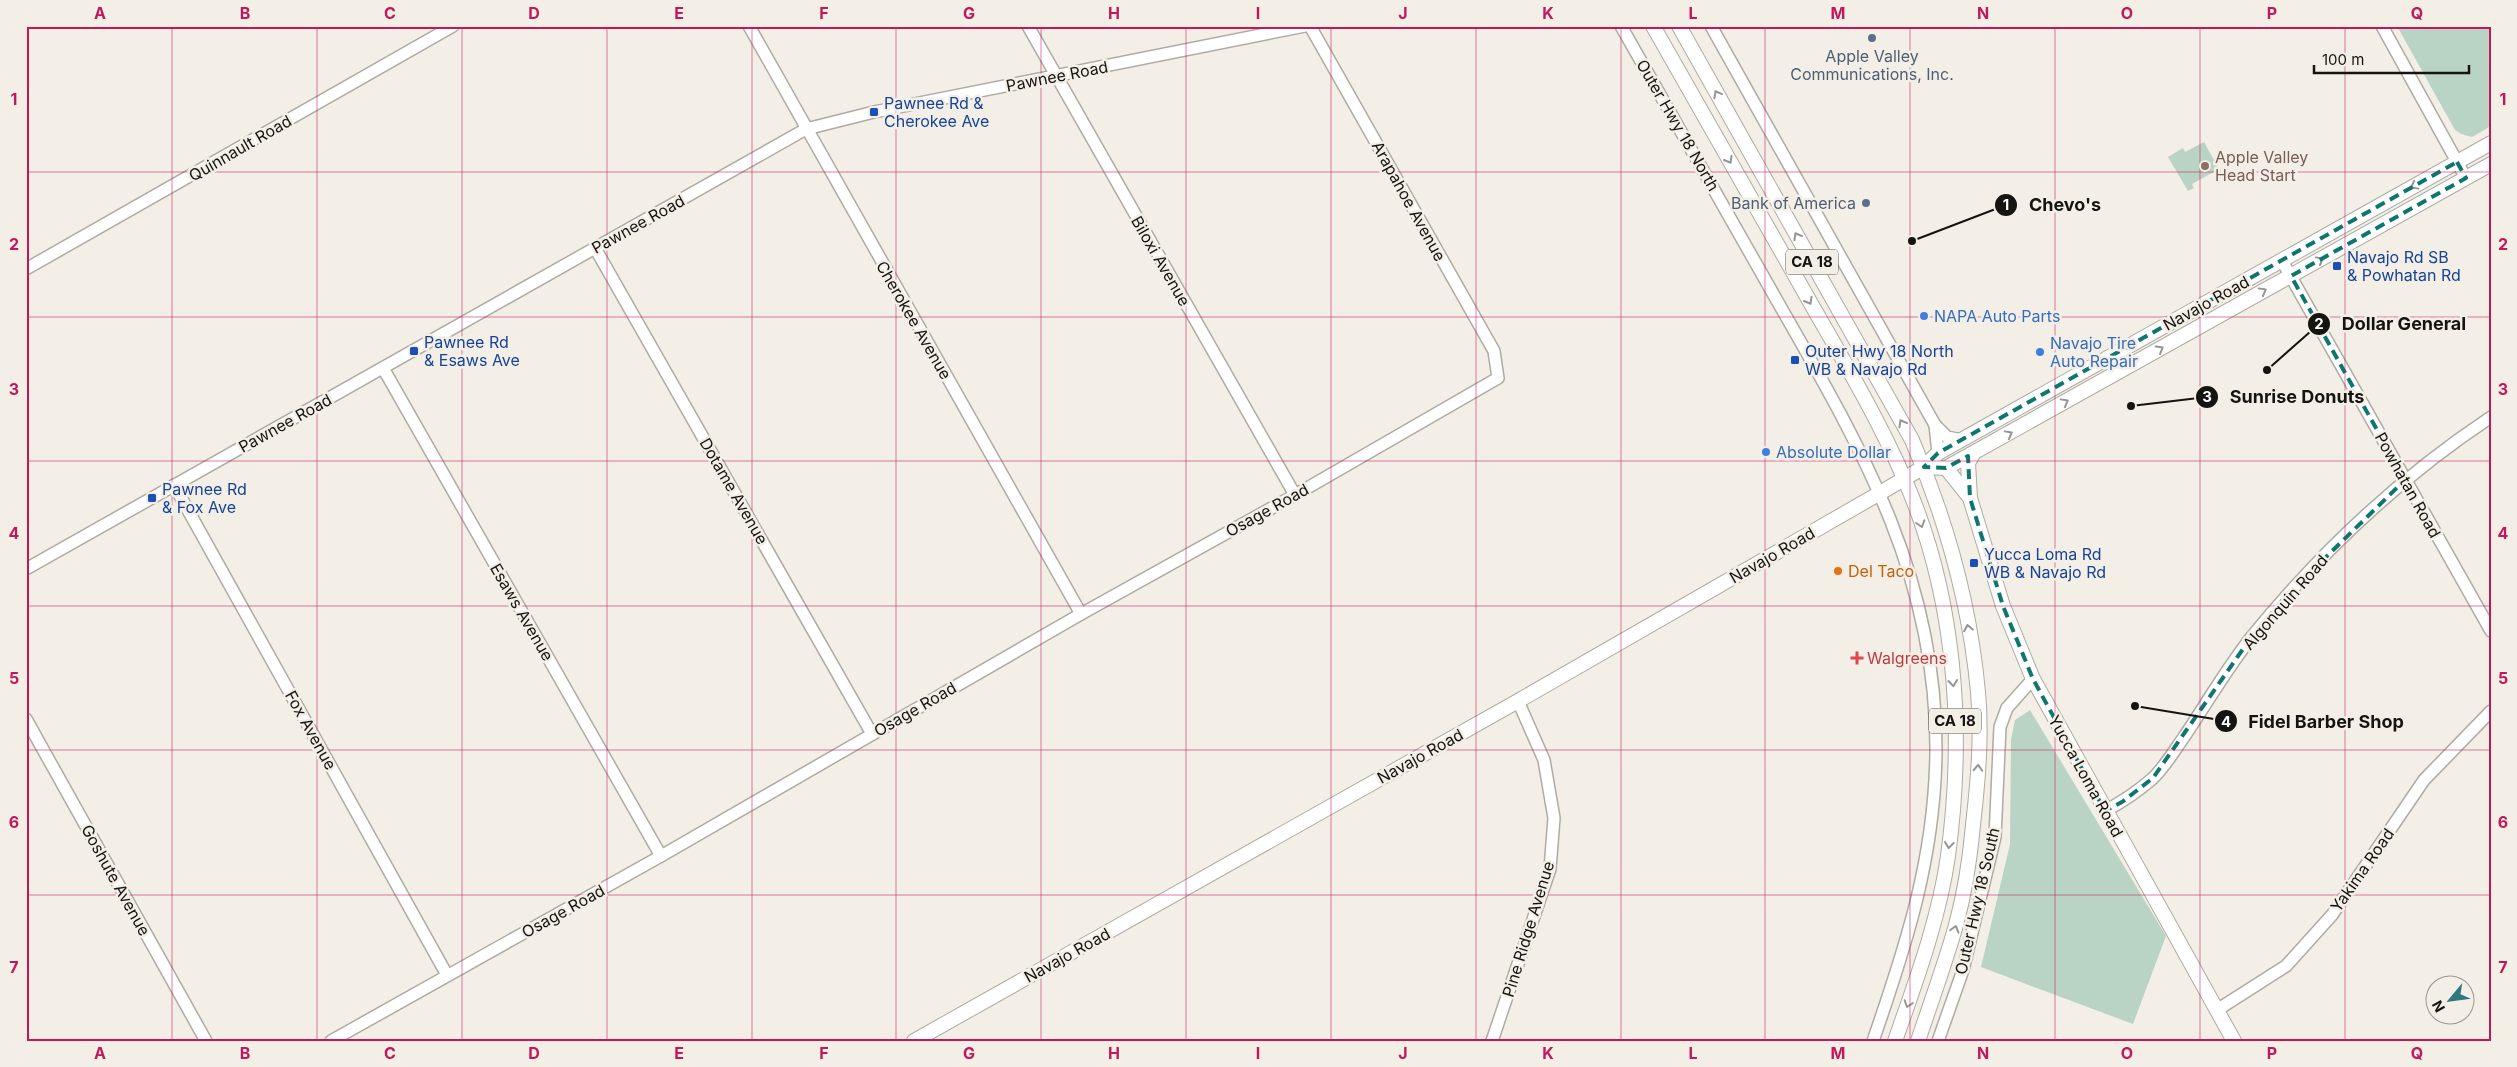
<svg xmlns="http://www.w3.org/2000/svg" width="2517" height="1067" font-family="Inter,sans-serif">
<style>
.green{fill:#b9d4c4}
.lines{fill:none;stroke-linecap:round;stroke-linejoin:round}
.minor-casing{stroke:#afaba2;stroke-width:14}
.major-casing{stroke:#afaba2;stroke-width:16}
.minor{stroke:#fff;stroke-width:11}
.major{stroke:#fff;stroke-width:14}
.oneway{stroke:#969594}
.marked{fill:none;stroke:#0f766e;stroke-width:4;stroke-dasharray:10 6;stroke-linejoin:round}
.grid{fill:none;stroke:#c2185b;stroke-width:1;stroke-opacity:0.55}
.service-dot{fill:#5c6f8a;stroke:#f3efe6;stroke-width:2}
.transit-dot{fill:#1a4fb4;stroke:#f3efe6;stroke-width:2}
.education-dot{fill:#8d6e63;stroke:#f3efe6;stroke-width:2}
.shop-dot{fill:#3f7fe0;stroke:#f3efe6;stroke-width:2}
.food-dot{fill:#e8710a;stroke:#f3efe6;stroke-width:2}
.health-dot{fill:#e0444e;stroke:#f3efe6;stroke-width:2}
.labels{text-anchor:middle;stroke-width:5;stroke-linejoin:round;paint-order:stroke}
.shield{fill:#f3efe6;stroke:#585651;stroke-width:1}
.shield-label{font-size:15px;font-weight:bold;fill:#151411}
.service-label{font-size:16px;fill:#4e5e75;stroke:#f3efe6}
.street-label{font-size:16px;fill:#151411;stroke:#f3efe6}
.transit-label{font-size:16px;fill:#164399;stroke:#f3efe6;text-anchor:start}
.education-label{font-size:16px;fill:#785e54;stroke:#f3efe6;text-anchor:start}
.shop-label{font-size:16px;fill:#366cbe;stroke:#f3efe6;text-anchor:start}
.food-label{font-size:16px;fill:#c56008;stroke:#f3efe6;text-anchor:start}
.health-label{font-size:16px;fill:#be3a42;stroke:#f3efe6;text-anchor:start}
.leader{fill:none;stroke:#151411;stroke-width:2}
.callout-dot{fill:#151411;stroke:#f3efe6;stroke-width:2}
.mark-label{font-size:15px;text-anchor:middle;font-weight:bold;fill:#fff}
.callout-label{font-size:18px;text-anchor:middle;font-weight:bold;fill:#151411;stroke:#f3efe6;stroke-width:5;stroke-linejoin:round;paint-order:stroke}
.neatline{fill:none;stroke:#c2185b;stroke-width:2}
.grid-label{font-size:16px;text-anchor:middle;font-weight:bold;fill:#c2185b}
</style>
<rect width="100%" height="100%" fill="#f3efe6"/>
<!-- green -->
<g class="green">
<path d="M2397,26H2491V126L2472,137L2461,134L2455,130Z"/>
<path d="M2204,142L2219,169L2192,184L2194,188L2188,191L2168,157L2183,148L2185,152Z"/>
<path d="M2030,710L2166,936L2133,1024L1981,967L2010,844L2011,740L2015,720Z"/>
</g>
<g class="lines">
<!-- minor casing -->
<g class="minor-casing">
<g id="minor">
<path d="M749,26L1081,614"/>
<path d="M1028,26L1295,495"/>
<path d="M1621,26C1671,114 1721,202 1771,290C1857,441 1937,571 1936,751C1935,856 1907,943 1873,1041"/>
<path d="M1711,26L1935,425L1947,437L1962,440"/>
<path d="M2382,26L2466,178"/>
<path d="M595,248L872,734"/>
<path d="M2282,261L2491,631"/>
<path d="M26,269L453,26"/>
<path d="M383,368L661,856"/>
<path d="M1935,425L1938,453"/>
<path d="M174,485L447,975"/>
<path d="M26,569L806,129L874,112L1305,26"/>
<path d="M26,719L206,1041"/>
<path d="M2105,811C2122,802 2137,792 2152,779C2164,768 2174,751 2184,737C2207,703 2228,666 2254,634C2322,551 2402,476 2491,417"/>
<path d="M2217,1010L2286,966L2332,915L2424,780L2491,711"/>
<path d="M331,1041L661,856L1081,614L1295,495L1498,378L1494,351L1310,26"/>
<path d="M1492,1041L1550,869L1554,818L1544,760L1518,701"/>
<path d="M1938,1041L1963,970L1995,837L2000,727L2007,708L2033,679"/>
</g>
</g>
<!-- major casing -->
<g class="major-casing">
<g id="major">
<path d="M1653,26C1701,111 1749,195 1797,279C1834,345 1874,409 1904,478C1956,595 1965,730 1948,856C1939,919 1916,981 1895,1041"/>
<path d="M1679,26L1912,440C1946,519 1970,606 1978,692C1982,736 1978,781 1973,825C1970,859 1965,892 1956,925C1945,964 1931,1002 1918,1041"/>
<path d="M1973,454L1968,463L1970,498L2003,606L2033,679L2234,1041"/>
<path d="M1924,467L1946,468L2491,164"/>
<path d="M1946,468L1970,498"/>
<path d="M914,1041L1518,701L1880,493L1924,467L1938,453L2491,143"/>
</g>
</g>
<!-- minor -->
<use href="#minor" class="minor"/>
<!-- major -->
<use href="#major" class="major"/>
</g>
<!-- one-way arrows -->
<defs><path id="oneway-chevron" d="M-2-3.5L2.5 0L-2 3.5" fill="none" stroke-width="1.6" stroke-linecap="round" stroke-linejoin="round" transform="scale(1.25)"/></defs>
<g class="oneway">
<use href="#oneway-chevron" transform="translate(1717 94) rotate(-119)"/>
<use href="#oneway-chevron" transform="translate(1729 160) rotate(60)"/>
<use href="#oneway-chevron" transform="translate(2414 186) rotate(151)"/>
<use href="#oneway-chevron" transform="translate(1797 236) rotate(-119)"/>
<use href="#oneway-chevron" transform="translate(2320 260) rotate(-29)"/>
<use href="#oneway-chevron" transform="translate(2263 291) rotate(-29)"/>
<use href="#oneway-chevron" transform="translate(1809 301) rotate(60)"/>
<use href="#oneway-chevron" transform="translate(2160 349) rotate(-30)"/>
<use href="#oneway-chevron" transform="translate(2065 402) rotate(-29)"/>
<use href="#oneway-chevron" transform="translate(1902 423) rotate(-119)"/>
<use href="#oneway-chevron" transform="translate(2009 434) rotate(-29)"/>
<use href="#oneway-chevron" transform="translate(1921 524) rotate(72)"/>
<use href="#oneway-chevron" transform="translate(1968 628) rotate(-101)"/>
<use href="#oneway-chevron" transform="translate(1953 683) rotate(84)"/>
<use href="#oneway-chevron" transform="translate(1978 768) rotate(-87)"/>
<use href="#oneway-chevron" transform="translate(1949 845) rotate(97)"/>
<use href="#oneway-chevron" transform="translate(1955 929) rotate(-74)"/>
<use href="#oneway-chevron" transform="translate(1908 1004) rotate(108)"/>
</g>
<!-- marked area -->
<path class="marked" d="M2457,162L2466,178L2291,276L2405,480L2286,596L2250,639L2153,778L2122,802L2105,811L2033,679L2003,606L1970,498L1968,456L1946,468L1924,467L1938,453Z"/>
<!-- grid -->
<path class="grid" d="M172,26V1041M317,26V1041M462,26V1041M607,26V1041M752,26V1041M896,26V1041M1041,26V1041M1186,26V1041M1331,26V1041M1476,26V1041M1621,26V1041M1765,26V1041M1910,26V1041M2055,26V1041M2200,26V1041M2345,26V1041M26,172H2491M26,317H2491M26,461H2491M26,606H2491M26,750H2491M26,895H2491"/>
<!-- markers -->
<g class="service-dot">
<circle cx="1872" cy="38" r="5"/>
<circle cx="1866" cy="203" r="5"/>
</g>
<g class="transit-dot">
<rect x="869" y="107" width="10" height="10" rx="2.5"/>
<rect x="2332" y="261" width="10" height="10" rx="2.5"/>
<rect x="409" y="346" width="10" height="10" rx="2.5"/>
<rect x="1790" y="355" width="10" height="10" rx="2.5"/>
<rect x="147" y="493" width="10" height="10" rx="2.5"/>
<rect x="1969" y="558" width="10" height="10" rx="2.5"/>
</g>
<circle class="education-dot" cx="2205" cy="166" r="5"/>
<g class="shop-dot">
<circle cx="1924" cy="316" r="5"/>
<circle cx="2040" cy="352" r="5"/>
<circle cx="1766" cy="452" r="5"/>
</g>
<circle class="food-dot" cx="1838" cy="571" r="5"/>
<path class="health-dot" d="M1854.5 650.5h5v5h5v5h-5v5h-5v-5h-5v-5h5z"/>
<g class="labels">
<!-- shield labels -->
<g class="shield">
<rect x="1786" y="249.5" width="52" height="25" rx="4"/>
<rect x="1929" y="708.5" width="52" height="25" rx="4"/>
</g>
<g class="shield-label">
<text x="1812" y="267">CA 18</text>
<text x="1955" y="726">CA 18</text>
</g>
<!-- service labels -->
<g class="service-label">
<text x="1872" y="62">Apple Valley<tspan x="1872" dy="18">Communications, Inc.</tspan></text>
<text x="1856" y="209" text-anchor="end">Bank of America</text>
</g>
<!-- street labels -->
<g class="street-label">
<text transform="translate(1057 76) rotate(-11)" y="6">Pawnee Road</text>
<text transform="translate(1678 125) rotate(60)" y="6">Outer Hwy 18 North</text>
<text transform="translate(240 148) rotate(-30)" y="6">Quinnault Road</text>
<text transform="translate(1409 201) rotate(61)" y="6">Arapahoe Avenue</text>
<text transform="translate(638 224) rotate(-29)" y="6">Pawnee Road</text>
<text transform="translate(1161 261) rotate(60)" y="6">Biloxi Avenue</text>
<text transform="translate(2206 303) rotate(-29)" y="6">Navajo Road</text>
<text transform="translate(914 320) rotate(60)" y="6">Cherokee Avenue</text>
<text transform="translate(285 423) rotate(-29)" y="6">Pawnee Road</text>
<text transform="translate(2408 485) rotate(61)" y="6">Powhatan Road</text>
<text transform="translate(734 491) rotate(60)" y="6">Dotame Avenue</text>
<text transform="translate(1267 510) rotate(-29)" y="6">Osage Road</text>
<text transform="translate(1772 555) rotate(-30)" y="6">Navajo Road</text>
<text transform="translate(2285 602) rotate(-49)" y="6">Algonquin Road</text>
<text transform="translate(522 612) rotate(60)" y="6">Esaws Avenue</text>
<text transform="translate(915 709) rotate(-30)" y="6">Osage Road</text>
<text transform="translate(311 730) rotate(61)" y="6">Fox Avenue</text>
<text transform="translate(1420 756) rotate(-29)" y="6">Navajo Road</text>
<text transform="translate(2086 776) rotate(61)" y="6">Yucca Loma Road</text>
<text transform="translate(2362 870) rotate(-55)" y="6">Yakima Road</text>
<text transform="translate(116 880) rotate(61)" y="6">Goshute Avenue</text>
<text transform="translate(1977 901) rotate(-77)" y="6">Outer Hwy 18 South</text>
<text transform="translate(563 911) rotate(-29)" y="6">Osage Road</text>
<text transform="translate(1528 929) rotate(-73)" y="6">Pine Ridge Avenue</text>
<text transform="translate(1067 955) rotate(-29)" y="6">Navajo Road</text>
</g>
<!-- transit labels -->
<g class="transit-label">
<text x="884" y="109">Pawnee Rd &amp;<tspan x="884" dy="18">Cherokee Ave</tspan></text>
<text x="2347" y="263">Navajo Rd SB<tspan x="2347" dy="18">&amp; Powhatan Rd</tspan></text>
<text x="424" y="348">Pawnee Rd<tspan x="424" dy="18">&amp; Esaws Ave</tspan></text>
<text x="1805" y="357">Outer Hwy 18 North<tspan x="1805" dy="18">WB &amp; Navajo Rd</tspan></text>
<text x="162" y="495">Pawnee Rd<tspan x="162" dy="18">&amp; Fox Ave</tspan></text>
<text x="1984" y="560">Yucca Loma Rd<tspan x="1984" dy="18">WB &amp; Navajo Rd</tspan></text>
</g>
<!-- education labels -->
<g class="education-label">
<text x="2215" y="163">Apple Valley<tspan x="2215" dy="18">Head Start</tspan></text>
</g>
<!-- shop labels -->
<g class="shop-label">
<text x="1934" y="322">NAPA Auto Parts</text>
<text x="2050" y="349">Navajo Tire<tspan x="2050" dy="18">Auto Repair</tspan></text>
<text x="1776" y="458">Absolute Dollar</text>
</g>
<!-- food labels -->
<g class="food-label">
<text x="1848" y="577">Del Taco</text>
</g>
<!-- health labels -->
<g class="health-label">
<text x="1867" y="664">Walgreens</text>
</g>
</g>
<!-- callouts -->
<path class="leader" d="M1912 241L2006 205M2267 370L2319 324M2131 406L2207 397M2135 706L2226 721"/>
<g class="callout-dot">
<circle cx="1912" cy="241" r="5"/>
<circle cx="2267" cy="370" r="5"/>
<circle cx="2131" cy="406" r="5"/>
<circle cx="2135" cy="706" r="5"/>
<circle cx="2006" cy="205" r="12"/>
<circle cx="2319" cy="324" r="12"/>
<circle cx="2207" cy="397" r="12"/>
<circle cx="2226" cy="721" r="12"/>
</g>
<g class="mark-label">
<text x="2006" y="210">1</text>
<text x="2319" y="329">2</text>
<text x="2207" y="402">3</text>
<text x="2226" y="727">4</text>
</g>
<g class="callout-label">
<text x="2065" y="211">Chevo's</text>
<text x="2404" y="330">Dollar General</text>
<text x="2297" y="403">Sunrise Donuts</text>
<text x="2326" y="728">Fidel Barber Shop</text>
</g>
<!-- border -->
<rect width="2517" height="1067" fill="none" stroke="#f3efe6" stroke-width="55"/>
<!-- north arrow -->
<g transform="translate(2450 1000) rotate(241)"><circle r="24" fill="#f3efe6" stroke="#9a9791"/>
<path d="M0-4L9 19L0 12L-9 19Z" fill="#307781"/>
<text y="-8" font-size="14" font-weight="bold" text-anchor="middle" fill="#151411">N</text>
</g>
<!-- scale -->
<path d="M2314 65v8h155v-8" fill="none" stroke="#151411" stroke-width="2.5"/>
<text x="2322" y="65" font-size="15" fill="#151411" stroke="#f3efe6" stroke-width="4" paint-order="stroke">100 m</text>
<rect x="28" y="28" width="2462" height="1012" class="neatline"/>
<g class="grid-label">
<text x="100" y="19">A</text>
<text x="245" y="19">B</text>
<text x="390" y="19">C</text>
<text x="534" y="19">D</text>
<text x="679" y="19">E</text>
<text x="824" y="19">F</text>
<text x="969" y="19">G</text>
<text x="1114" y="19">H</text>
<text x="1258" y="19">I</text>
<text x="1403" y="19">J</text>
<text x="1548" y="19">K</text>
<text x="1693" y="19">L</text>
<text x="1838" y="19">M</text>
<text x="1983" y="19">N</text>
<text x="2127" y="19">O</text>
<text x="2272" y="19">P</text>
<text x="2417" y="19">Q</text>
<text x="14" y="105">1</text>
<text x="2503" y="105">1</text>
<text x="14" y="250">2</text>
<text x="2503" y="250">2</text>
<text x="14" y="395">3</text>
<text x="2503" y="395">3</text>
<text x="14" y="539">4</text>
<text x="2503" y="539">4</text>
<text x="14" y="684">5</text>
<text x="2503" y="684">5</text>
<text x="14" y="828">6</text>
<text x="2503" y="828">6</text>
<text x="14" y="973">7</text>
<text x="2503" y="973">7</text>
<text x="100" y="1059">A</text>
<text x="245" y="1059">B</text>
<text x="390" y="1059">C</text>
<text x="534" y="1059">D</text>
<text x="679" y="1059">E</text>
<text x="824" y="1059">F</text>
<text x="969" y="1059">G</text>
<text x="1114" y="1059">H</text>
<text x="1258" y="1059">I</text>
<text x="1403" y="1059">J</text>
<text x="1548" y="1059">K</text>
<text x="1693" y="1059">L</text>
<text x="1838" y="1059">M</text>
<text x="1983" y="1059">N</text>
<text x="2127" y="1059">O</text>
<text x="2272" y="1059">P</text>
<text x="2417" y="1059">Q</text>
</g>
</svg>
